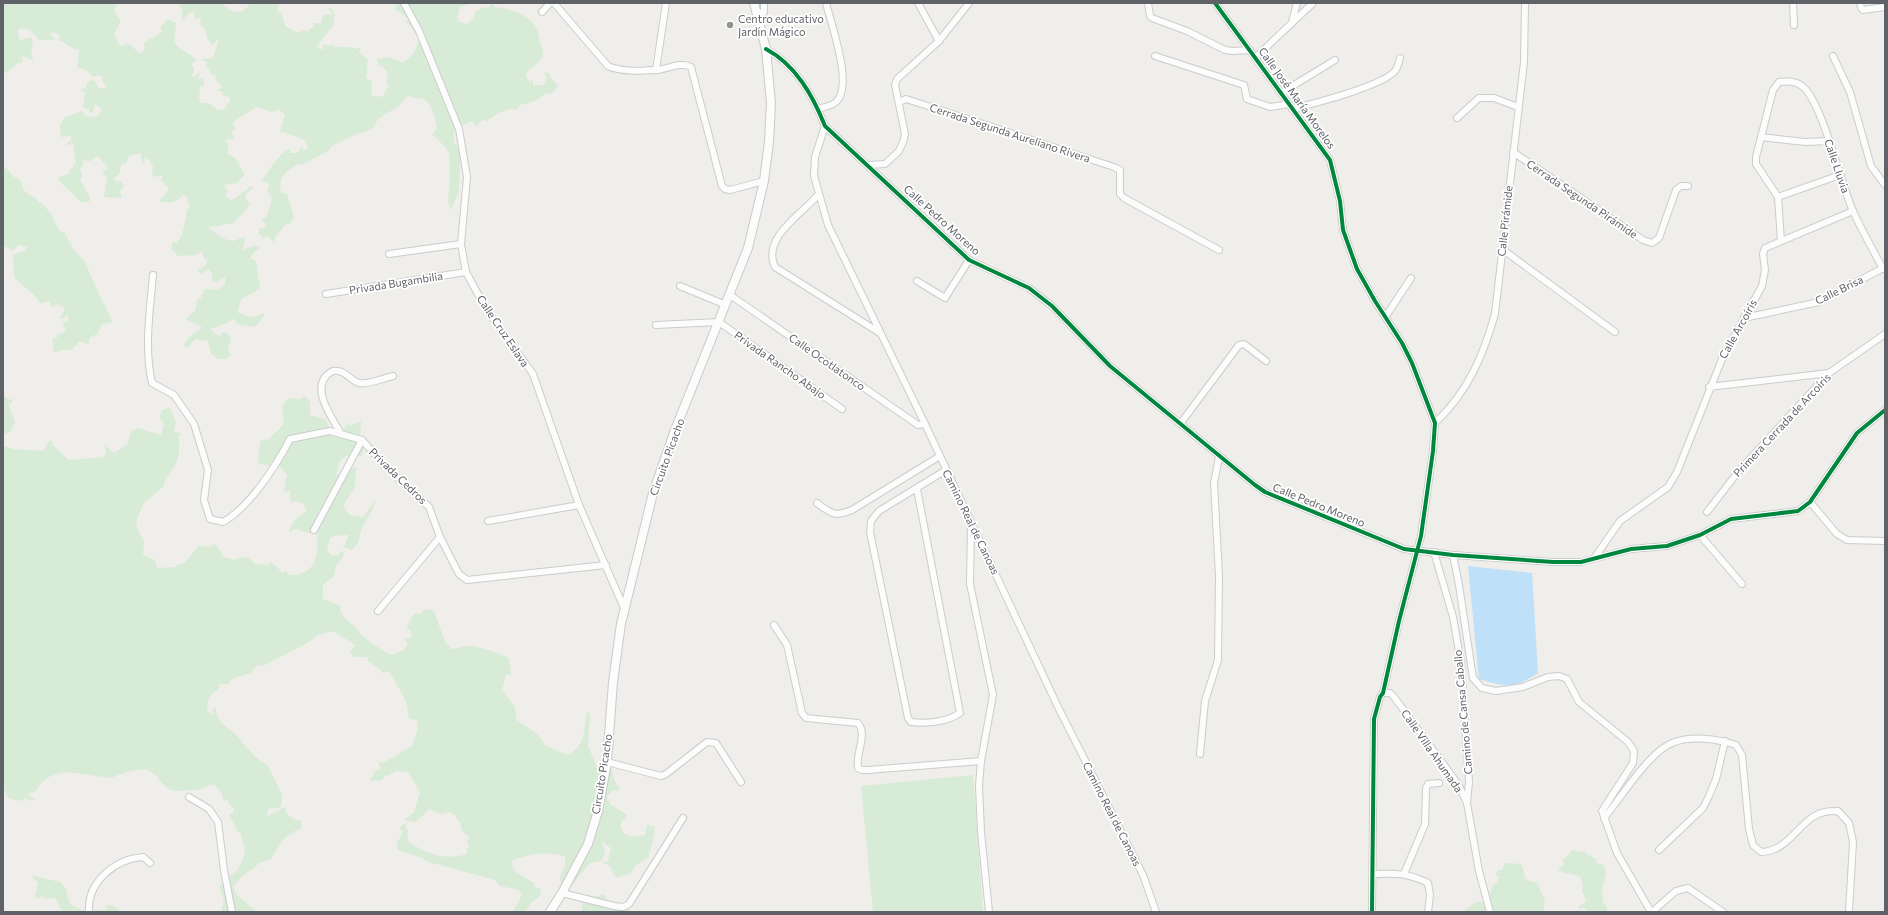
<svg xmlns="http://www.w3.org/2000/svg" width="1888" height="915" font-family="Commissioner,sans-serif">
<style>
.green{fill:#d8ebd6}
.water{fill:#bfe0f9}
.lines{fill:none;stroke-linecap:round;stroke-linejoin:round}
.street-casing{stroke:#cbcccc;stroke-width:8}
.secondary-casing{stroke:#cacacb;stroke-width:10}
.street{stroke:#fdfcfc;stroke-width:6}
.secondary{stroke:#fdfcfc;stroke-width:8}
.cycleway-casing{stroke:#fff;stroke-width:6}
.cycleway{stroke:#00873e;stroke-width:4}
.poi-dot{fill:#919496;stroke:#fff;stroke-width:1.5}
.labels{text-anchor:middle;stroke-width:3.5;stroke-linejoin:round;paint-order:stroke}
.poi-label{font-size:11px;fill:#5f6368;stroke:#fff;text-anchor:start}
.street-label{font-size:11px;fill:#5f6368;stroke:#fff}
</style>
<rect width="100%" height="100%" fill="#efeeea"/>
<!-- green -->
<g class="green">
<path d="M3,3H117L114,10L121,21L114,34L120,46L125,45L126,42L141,54L145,49L144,44L147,40L154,38L162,31L160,28L168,19L176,23C176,29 174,38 175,43C178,49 192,54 197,61L190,63L194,68L192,76L195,77L200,71L198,80L204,77V85L200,87L199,100L202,103H209L218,110L224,109L231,100L229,97L224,96L221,91H216L222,87L215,79L216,76L210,73L209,68H206L207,62L201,59L213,58L219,39L212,45L207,38L205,29L200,25L201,18L195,19L194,11L189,13L181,22L183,10L179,5L181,3H224V6L234,12L243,11L251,3H280L277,9L283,17L285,26L298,33L304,30H306V32L314,26L313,23H321L323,15H333L328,8H331L335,14L333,26L316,47L325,50L322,44L330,46L334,43L333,47H349L357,49L361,46L359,53L368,60L366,78L372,81L371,95L382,97L389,86L386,82L388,72L382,66H379L377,59L389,57L403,63L414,53L419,40L413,28L405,22L410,20L398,11H395L396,3L470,4L460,7L457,18L459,22L464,23L466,25L474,18L475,12L482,8L490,7L492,3L495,7C509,9 528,14 536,27C538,31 539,37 540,42C541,45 544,51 543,54C542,64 530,65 526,75L530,83L533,79V85H544L547,77L544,73L548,72L550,77L558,86L552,93L545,94L535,101L520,105L517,110C507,106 494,116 487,121L483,120L476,126L472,121L463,125L460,124L459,128L454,131V143L462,150L468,151L460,161L459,191L451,210C446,202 449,193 450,185C450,179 450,158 449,153C446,147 438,139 432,135L437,128C435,116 432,104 422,98L419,99L408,96L399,106L378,119L374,127L363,133H358L332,146L328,151L301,165L298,164C284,174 278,175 281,193L287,194L294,217L288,226L287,223L276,236L274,242L267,236L261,240L262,237L259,233V227L263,229L266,225L262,220L267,216L272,199L267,190L270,184L262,180C269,171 280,151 291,149L290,153H297L302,146L303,150L308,148L306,141L284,132H280L285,115L279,110L271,112L257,107L237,119L233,124L236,129L231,132L234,139L224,140L228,143V154L235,158L245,175L237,183L224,185L228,192L225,195L231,200C239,197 244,191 251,186L254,187L246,194L245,197L250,205L234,223C225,224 218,227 209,227C214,233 224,240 232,241C237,241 240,237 245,238L243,250L255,245L261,247L255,251L250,258L256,261L260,289L241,299L238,312C248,318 253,318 263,313L265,315L255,327L237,324L234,319L225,324L210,329L217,335L223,336L221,333L225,332L231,337L228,350L231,356L225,359H218L211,354L208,341L195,339L189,347H183C187,339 194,330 203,328L186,319L195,311L197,299L201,298L205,289L217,290L225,284V277L217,282H212V274L209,269L200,274L198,270L206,265L207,259L204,258L202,251L195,255L178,256L171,249L173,242L176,243L182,236L187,210L190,208L187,197L183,195C175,203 170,204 159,201L168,191V187L161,180L163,175L157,177L152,175L153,164L150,163L149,159L144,157L145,160L144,165L141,159V153L129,156L126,163L121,165L120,173L113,180L121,182L125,186L120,191L122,198L104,197L107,177L102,173L108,168L98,156L90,161L82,160L84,163L80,168L82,175L80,180L90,197L89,202H80C77,196 62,186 57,178L68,174L76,162L73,143L64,146L71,140V136L61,137L60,125L64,118L82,111L85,116L97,117L102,109L95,104L93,112L90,113L88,109L83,108L85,93L82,92L81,89L86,88L87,83L94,79L99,89L107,87L103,82L101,75L92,77C87,69 84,69 77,68L79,50C68,48 67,42 59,41V35L53,32L49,34L56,40H39L30,30L20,28L18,32L20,40L31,37L33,42L31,48L33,60L22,56L23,62L17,64L6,73L3,72Z"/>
<path d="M3,165L14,177L21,181C23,197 33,192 39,203H42L51,214L59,230L65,233L73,249L84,260L98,292L113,322L102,324L97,334L89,338V345L83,342H78L77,345L73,347V350H61L54,353L52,339L58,338L56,336L66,331L62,321L68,323V315L62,319L59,317L64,312L65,308L56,304L52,308L50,301L40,303L36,297L14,277L13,255L24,251L27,247L19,245L12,251L3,245Z"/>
<path d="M3,395L8,399L13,400L9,405L15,422L11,431L3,435Z"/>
<path d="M305,396L310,402V415L326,419L330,430L342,431L346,427L347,422L350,426L361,421L360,436L364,446L362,456H346L340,461L336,474L341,478L348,470L356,467L355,487L343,506L350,515L363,517L377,498C373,508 369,517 363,526C357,536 364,538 352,550L344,547L349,534L342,536L337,535L330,538L327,551L333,556L338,555L342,550L344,555L336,566L334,576L323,585V599L341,606L340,611C345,620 350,622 357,629C359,631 360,634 363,636C371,644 381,649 391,655L404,650L408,643L404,639L411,637V631L407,628C408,622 412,615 417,612L419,615L425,609L434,611L445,642L452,649C458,649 463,646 468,646C477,645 501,654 509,658L511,675H506L502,690L515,707L516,719C526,728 540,732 545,746C554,748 560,753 568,755C587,744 583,730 587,711L590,714L588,746L597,767L605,763L612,769C613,776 615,784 621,788L617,791L613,790L607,797L610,804L627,815L620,824L623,833L632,837L645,835L647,825L655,827C654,838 651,847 648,858L635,866L631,873L617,878L613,874L611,867L602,862L608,861L611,848L602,842L605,853L601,861L590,863L572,885H562C558,880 561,871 565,867V856C546,851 530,854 512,860L511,864L516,872L534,883L535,887L540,888L541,895L531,903L525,912H513L522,895L519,890L500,886L495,880L425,861L423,858L397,850V843L403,832L399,828L407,822L405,828L409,829L407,834L408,841C426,854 445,861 467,854L466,849L470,846L467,842L469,837L462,831L460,823L455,816L450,812L440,814L429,809L416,822L404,820L414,812L420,792L408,772L396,771L388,776L385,775L382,780L370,781L375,771L381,768L378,762L383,763L412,746L418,728L417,720L409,719L406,701L389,671L382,673L380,669L368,661L367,657H354L350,652L355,645L333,631L318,635L309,642L265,665L256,666L251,673L231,679L228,684H220L218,690C208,694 208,701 207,711L213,715L212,711L216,707C216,713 217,717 221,722C225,727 231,730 235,734C243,742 256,761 267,764L282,795L281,807L268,809L267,816L285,807C287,817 292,819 301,821L302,829L294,831V833L290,834L282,841L271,859L259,863L254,868L243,875L233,887L238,896L257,912H221L224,900L219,886L228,879L231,874L235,873C239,868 244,859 245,852C245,846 240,840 242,834L239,833L229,815L233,813L234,808L229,804L227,798L224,802L222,794L215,785L210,786L209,784C204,790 198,790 190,790C184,790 177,792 171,790C162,786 157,773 147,770C140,768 118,774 112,778C106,777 101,777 96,776C71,772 50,766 35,792L27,794L35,799L30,801L26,798L20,801L8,798L5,790H3V446L14,449L44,451L47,443L51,440L54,446L69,460L104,457L106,451L105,445L114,453L128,444L131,431L138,428L161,435L164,424L159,417L163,409L170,408L176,422L174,432L181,433L178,437C180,442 179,444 179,449C180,467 166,471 164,486L144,503L136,521L137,528L144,541L143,555L155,560L157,568L176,567V565L183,564L199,546L211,547L215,543L224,557L235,560L239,558L247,557L256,564L269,565L270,561L283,573L286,570L289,575C305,575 316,568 317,551C318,545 316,540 318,534L315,532L308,533L295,529L289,533C290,522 299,516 307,511L303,503L295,501L291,503L290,490L284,492L287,475L280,467L258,464L260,441L269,439L284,424L282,406L288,398L300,399Z"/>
<path d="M973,775L983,912H873L861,786Z"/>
<path d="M1572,850L1585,852L1586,854L1597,859L1596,863L1604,865L1606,873L1602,888L1603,902L1607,907V912H1589L1583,907L1579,910V907L1586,901L1584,894L1582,893L1583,885L1580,876L1558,871L1564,864L1563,859L1568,856Z"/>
<path d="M1505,863L1521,864L1523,868L1525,878L1531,882H1537L1545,901L1543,912H1463L1476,902L1487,901L1493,885L1497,882L1499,877L1495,875L1498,870H1502Z"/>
<path d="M30,875L60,882L66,889L70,904L82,910H109L104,905L114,906L119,911L117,912H63L55,898L45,899L43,895L38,899L35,896L38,883Z"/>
<path d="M604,894L609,902L629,909L632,912H582V900Z"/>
</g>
<!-- water -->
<path class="water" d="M1468,566L1532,573L1538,673C1515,689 1505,687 1479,679Z"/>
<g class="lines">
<!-- street casing -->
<g class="street-casing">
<g id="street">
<path d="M404,3L419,31L459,129L467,177L461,244L466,272L486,309L533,374L579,505L624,608"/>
<path d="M554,3L608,66C622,72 640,71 655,70C666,70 681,61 691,67L722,186L725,189L730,190L764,181"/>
<path d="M918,3L939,41"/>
<path d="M1148,3L1150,16L1152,18L1187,31L1225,50L1233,51L1250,50"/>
<path d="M1215,3L1330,160L1340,201L1343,230L1357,269L1375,301L1402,343L1412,363L1435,423L1433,451L1421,536L1399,621L1383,693L1380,697L1374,719L1372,912"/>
<path d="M1793,3L1794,25"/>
<path d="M1860,3L1861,8L1863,10L1885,7"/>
<path d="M542,12L550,3"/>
<path d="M757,14L764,12V3"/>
<path d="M1292,22L1297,3"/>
<path d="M766,49C796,65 813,96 825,126L969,260L1029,288L1052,306L1110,366L1255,485L1265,492L1404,549L1453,555L1553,562H1581L1631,549L1667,546L1700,535L1731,519L1798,511L1810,502L1857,433L1885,410"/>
<path d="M1155,56L1244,85L1247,99L1270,107L1289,104"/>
<path d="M1833,56L1850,92L1871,166L1885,185"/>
<path d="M1256,57L1313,3"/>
<path d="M656,70L666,3"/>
<path d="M1281,93L1335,60"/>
<path d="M899,102L906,99L928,106L1114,167L1120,170V194L1124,198L1219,250"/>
<path d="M818,109C824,107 832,106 836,102C854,86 831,24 826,3"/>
<path d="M1292,109C1315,103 1379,87 1394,72C1398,68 1398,64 1400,58"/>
<path d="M1457,118L1479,98H1494L1518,107"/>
<path d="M825,126L815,157L814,176L828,225L925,424L1058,707L1143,875L1156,912"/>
<path d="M1761,137L1805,142L1829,141"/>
<path d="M1513,152L1643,240L1652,243L1659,238L1676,190L1681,186H1688"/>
<path d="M868,165L885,164L899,151L903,142L905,134L895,85L897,79L939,41L969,3"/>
<path d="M819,194C803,213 761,238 775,267L880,333"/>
<path d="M1778,197L1840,175"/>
<path d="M1781,241L1778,197L1756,164V157L1773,90L1779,82C1787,81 1796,81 1802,86C1822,101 1841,184 1853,211C1862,231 1873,250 1883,269"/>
<path d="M1502,249L1615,332"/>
<path d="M389,254L461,244"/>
<path d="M153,275C150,310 144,348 152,383L174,395L194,424L208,470L204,500L210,519L223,522C249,508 276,466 290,439L330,431L362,440L384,465L429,507L440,537L459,574L467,580L606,565"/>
<path d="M917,281L945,298L969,260"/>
<path d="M680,286L726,305"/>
<path d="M326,294L466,272"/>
<path d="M730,295L918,425L925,424"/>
<path d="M1386,316L1411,278"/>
<path d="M1744,318L1819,302L1885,267"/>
<path d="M656,325L719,322L842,409"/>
<path d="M1709,387L1829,373"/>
<path d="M1435,423C1468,392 1483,356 1495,314L1524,62L1525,3"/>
<path d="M1180,424L1239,345L1244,344L1266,361"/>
<path d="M341,434C333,419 311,390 327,375C330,372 334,370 338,371C347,372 351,381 359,383C369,385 383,378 393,376"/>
<path d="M917,489L960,713C947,722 927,724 911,722L908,718L870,532L871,521L879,511L946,470"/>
<path d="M1810,502L1837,534L1847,540L1885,541"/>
<path d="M817,503C832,514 834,517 852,510L940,456"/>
<path d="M1707,512L1738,472L1829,373L1885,334"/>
<path d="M488,521L579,505"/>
<path d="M971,524L970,584L993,695L981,761L979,786L981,832L989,912"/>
<path d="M314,530L362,440"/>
<path d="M1700,535L1742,584"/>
<path d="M1434,552L1453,617L1461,663L1469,782L1467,803"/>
<path d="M1453,555L1459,585L1473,678L1482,688L1496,691L1523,687L1548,677L1559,676L1567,679L1579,702L1628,742L1634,751L1633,763L1602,811L1617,853L1651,912"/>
<path d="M1595,557L1620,521L1668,487L1677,472L1722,359L1762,286L1765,270L1763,254L1765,248L1853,211"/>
<path d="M378,611L440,537"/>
<path d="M774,625L787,645L802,713L806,718L858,723C868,735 855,754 858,768L862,770H868L981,761"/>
<path d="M1383,693H1390L1394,697L1458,784L1467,803L1479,871L1490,912"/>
<path d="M1200,754L1205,701L1218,660L1219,576L1214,483L1219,457"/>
<path d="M607,762L661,776L666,774L707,742L716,743L741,782"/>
<path d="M189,797L209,809L218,822L224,870L232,912"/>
<path d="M1604,818C1621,798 1649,752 1672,743C1691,735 1717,739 1736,745L1742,755L1749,829L1753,845L1761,852C1790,852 1801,816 1825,812C1829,811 1834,811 1838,811L1849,823L1853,842L1849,912"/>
<path d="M1659,850L1703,808L1709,796L1716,779L1725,741"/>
<path d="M1374,874C1395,873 1408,873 1428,883L1430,895L1428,912"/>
<path d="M1404,874L1425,824L1426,788L1428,784L1439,783"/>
<path d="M562,893L614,906L623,907L629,904L683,818"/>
<path d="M89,912C87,882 115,859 143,857L150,863"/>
<path d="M1652,912L1676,891L1688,888L1723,912"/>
</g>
</g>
<!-- secondary casing -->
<g class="secondary-casing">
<path id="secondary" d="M550,912L562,893L588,844L598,811L607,762L613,682L621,624L653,493L675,430L748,248L764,181L769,142L771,103L766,49L754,3"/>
</g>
<!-- street -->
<use href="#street" class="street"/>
<!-- secondary -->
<use href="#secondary" class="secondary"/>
<!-- cycleway casing -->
<g class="cycleway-casing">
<g id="cycleway">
<path d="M1215,3L1330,160L1340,201L1343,230L1357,269L1375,301L1402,343L1412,363L1435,423L1433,451L1421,536L1399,621L1383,693L1380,697L1374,719L1372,912"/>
<path d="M766,49C796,65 813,96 825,126L969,260L1029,288L1052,306L1110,366L1255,485L1265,492L1404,549L1453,555L1553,562H1581L1631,549L1667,546L1700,535L1731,519L1798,511L1810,502L1857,433L1885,410"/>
</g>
</g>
<!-- cycleway -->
<use href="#cycleway" class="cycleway"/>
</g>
<!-- markers -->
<circle class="poi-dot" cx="730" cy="25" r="4"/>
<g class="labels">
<!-- poi labels -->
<g class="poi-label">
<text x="738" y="23">Centro educativo<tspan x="738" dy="13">Jardín Mágico</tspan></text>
</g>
<!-- street labels -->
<g class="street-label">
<text transform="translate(1297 98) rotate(54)" y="4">Calle José María Morelos</text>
<text transform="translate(1010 133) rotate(18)" y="4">Cerrada Segunda Aureliano Rivera</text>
<text transform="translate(1837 166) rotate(71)" y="4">Calle Lluvia</text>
<text transform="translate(1582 199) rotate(34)" y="4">Cerrada Segunda Pirámide</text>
<text transform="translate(942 220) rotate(42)" y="4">Calle Pedro Moreno</text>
<text transform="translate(1505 221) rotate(-84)" y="4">Calle Pirámide</text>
<text transform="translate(396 283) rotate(-9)" y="4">Privada Bugambilia</text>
<text transform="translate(1839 290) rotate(-26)" y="4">Calle Brisa</text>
<text transform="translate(1738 329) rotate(-61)" y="4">Calle Arcoíris</text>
<text transform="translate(503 331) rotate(56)" y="4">Calle Cruz Eslava</text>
<text transform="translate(827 362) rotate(35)" y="4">Calle Ocotlatonco</text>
<text transform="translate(780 365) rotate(35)" y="4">Privada Rancho Abajo</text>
<text transform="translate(1782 425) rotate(-47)" y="4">Primera Cerrada de Arcoíris</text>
<text transform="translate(667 457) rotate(-70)" y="4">Circuito Picacho</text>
<text transform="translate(398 476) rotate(44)" y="4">Privada Cedros</text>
<text transform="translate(1319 505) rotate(22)" y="4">Calle Pedro Moreno</text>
<text transform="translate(971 522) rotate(64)" y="4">Camino Real de Canoas</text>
<text transform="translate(1463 712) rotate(-95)" y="4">Camino de Cansa Caballo</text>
<text transform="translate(1432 751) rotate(55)" y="4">Calle Villa Ahumada</text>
<text transform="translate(602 774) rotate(-81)" y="4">Circuito Picacho</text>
<text transform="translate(1112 814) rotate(63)" y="4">Camino Real de Canoas</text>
</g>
</g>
<!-- border -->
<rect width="1888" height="915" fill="none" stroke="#5f6368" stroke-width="8"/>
</svg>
